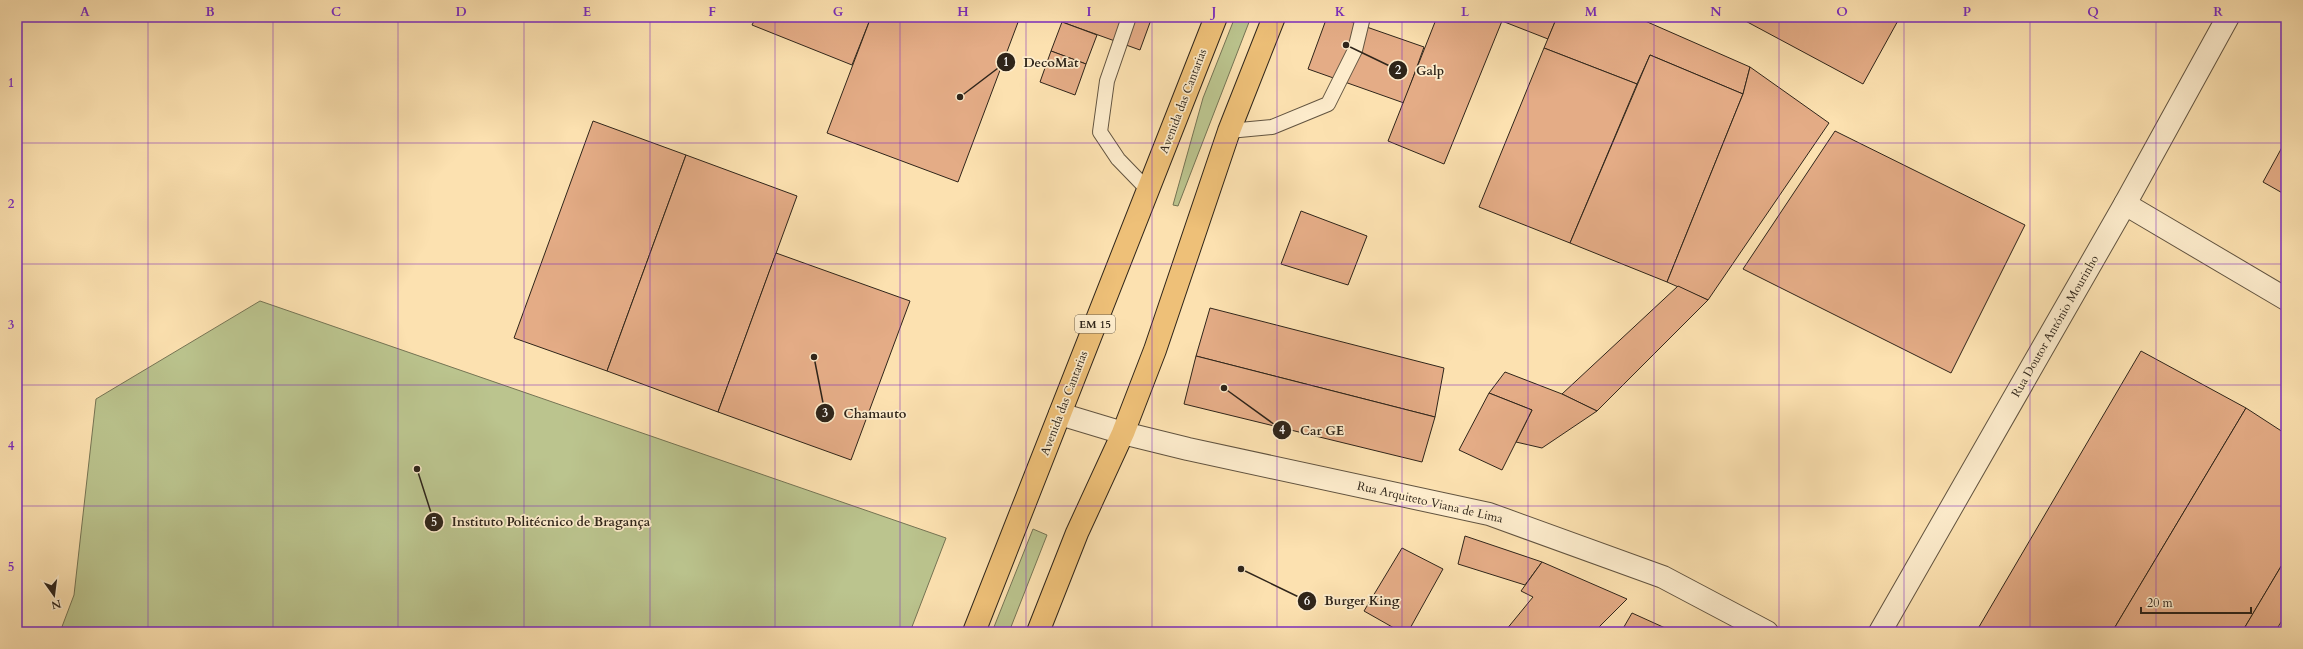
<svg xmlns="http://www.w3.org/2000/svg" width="2303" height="649" font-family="Cardo,serif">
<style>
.green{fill:#bbc48e;stroke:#757454}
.building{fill:#e4ac86;stroke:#2f251a}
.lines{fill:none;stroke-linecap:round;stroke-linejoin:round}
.lane-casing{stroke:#625440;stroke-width:16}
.street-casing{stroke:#625440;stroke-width:24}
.primary-casing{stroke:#2f251a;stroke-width:24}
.lane{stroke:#fdeccc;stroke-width:14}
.street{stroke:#fdeccc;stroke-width:22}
.primary{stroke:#eec078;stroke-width:22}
.grid{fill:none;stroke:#7b2cbf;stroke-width:1;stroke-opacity:0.55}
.labels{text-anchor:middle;stroke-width:3.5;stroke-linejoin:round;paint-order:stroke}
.shield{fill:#fdeccc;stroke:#6d614f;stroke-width:1}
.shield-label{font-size:11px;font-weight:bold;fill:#2f251a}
.street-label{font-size:12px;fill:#2f251a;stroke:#fdeccc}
.leader{fill:none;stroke:#2f251a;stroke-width:1.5}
.callout-dot{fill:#2f251a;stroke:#fdeccc;stroke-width:1.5}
.mark-label{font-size:12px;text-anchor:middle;font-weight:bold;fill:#fff}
.callout-label{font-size:13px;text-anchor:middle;font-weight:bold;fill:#2f251a;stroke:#fdeccc;stroke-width:3.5;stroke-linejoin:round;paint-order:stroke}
.neatline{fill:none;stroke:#7b2cbf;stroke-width:1.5}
.grid-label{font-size:13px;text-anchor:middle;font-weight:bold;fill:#7b2cbf}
</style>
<rect width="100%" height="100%" fill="#fce1b0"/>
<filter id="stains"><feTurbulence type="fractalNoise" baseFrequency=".005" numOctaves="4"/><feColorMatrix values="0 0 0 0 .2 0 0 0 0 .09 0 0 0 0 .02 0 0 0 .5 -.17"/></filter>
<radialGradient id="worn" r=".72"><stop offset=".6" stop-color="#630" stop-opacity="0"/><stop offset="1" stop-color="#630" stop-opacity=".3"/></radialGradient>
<!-- green -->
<g class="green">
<path d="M1235,17H1251L1178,206L1173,205L1203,98Z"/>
<path d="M260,301L946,538L910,632H60L74,595L96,399Z"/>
<path d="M1033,529L1047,535L1009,632H992Z"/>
</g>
<!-- building -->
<g class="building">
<path d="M756,17H871L852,65L752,25Z"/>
<path d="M871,17H1020L958,182L827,133Z"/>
<path d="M1064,17H1152L1140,50L1062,22Z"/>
<path d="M1327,17H1338L1424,47L1404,103L1308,69Z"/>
<path d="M1437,17H1557L1548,39L1502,21L1444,164L1388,141Z"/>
<path d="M1557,17H1636L1750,67L1743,94L1650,55L1637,84L1544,48Z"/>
<path d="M1738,17H1900L1863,84Z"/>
<path d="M1062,22L1097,35L1086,64L1051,51Z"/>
<path d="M1544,48L1637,84L1570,243L1479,207Z"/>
<path d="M1051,51L1086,64L1075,95L1040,82Z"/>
<path d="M1650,55L1743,94L1667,282L1570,243Z"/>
<path d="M1750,67L1829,123L1708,300L1667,282L1743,94Z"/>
<path d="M593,121L686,155L607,371L514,338Z"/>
<path d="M1835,131L2025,225L1951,373L1743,269Z"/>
<path d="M2286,140V195L2263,182Z"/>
<path d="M686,155L797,196L718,412L607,371Z"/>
<path d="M1301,211L1367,236L1348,285L1281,264Z"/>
<path d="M776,253L910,301L851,460L718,412Z"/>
<path d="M1678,286L1708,300L1597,411L1562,394Z"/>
<path d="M1210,308L1444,368L1435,417L1196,356Z"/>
<path d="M2141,351L2246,408L2112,632H1976Z"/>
<path d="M1196,356L1435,417L1422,462L1184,404Z"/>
<path d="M1505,372L1562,394L1597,411L1542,448L1516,442L1532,410L1489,393Z"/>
<path d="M1489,393L1532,410L1502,470L1459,450Z"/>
<path d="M2246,408L2286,434V558L2242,632H2112Z"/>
<path d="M1465,536L1542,562L1525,585L1458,564Z"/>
<path d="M1402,548L1443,569L1408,632H1401L1364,611Z"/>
<path d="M2286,558V614L2275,632H2242Z"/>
<path d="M1542,562L1627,599L1594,632H1508L1506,630L1533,597L1521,591Z"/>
<path d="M1632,613L1674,632H1621Z"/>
</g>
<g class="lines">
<!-- lane casing -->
<g class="lane-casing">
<g id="lane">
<path d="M1129,17L1107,81L1100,132L1118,159L1148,190"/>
<path d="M1229,131L1272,127L1328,104L1355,50L1363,17"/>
</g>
</g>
<!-- street casing -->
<g class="street-casing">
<g id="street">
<path d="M2125,204L2286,299"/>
<path d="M1060,414L1123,433L1188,449L1489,514L1663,577L1767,632"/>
<path d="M1880,632L2125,204L2228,17"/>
</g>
</g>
<!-- primary casing -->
<g class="primary-casing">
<g id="primary">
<path d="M974,632L1216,17"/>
<path d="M1038,632L1077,533L1123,433L1155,350L1229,131L1274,17"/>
</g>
</g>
<!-- lane -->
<use href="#lane" class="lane"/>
<!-- street -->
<use href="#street" class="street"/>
<!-- primary -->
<use href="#primary" class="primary"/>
</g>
<!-- grid -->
<path class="grid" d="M148,17V632M273,17V632M398,17V632M524,17V632M650,17V632M775,17V632M900,17V632M1026,17V632M1152,17V632M1277,17V632M1402,17V632M1528,17V632M1654,17V632M1779,17V632M1904,17V632M2030,17V632M2156,17V632M17,143H2286M17,264H2286M17,385H2286M17,506H2286"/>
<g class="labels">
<!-- shield labels -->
<rect class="shield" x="1075" y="315" width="40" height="18" rx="3"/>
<g class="shield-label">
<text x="1095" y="328">EM 15</text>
</g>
<!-- street labels -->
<g class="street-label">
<text transform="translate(1183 101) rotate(-69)" y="4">Avenida das Cantarias</text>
<text transform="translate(2055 326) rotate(-60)" y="4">Rua Doutor António Mourinho</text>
<text transform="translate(1064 403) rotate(-69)" y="4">Avenida das Cantarias</text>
<text transform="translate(1430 502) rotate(13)" y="4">Rua Arquiteto Viana de Lima</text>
</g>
</g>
<!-- callouts -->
<path class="leader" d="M960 97L1006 62M1346 45L1398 70M814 357L825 413M1224 388L1282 430M417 469L434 522M1241 569L1307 601"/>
<g class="callout-dot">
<circle cx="960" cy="97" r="4"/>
<circle cx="1346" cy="45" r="4"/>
<circle cx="814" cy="357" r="4"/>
<circle cx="1224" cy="388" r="4"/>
<circle cx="417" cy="469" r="4"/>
<circle cx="1241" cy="569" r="4"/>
<circle cx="1006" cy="62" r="10"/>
<circle cx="1398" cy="70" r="10"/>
<circle cx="825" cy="413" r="10"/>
<circle cx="1282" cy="430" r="10"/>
<circle cx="434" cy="522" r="10"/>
<circle cx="1307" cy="601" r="10"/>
</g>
<g class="mark-label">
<text x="1006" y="66">1</text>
<text x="1398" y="74">2</text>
<text x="825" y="417">3</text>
<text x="1282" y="434">4</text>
<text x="434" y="526">5</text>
<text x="1307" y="605">6</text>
</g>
<g class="callout-label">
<text x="1051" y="67">DecoMat</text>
<text x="1430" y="75">Galp</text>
<text x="875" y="418">Chamauto</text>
<text x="1322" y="435">Car GE</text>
<text x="551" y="526">Instituto Politécnico de Bragança</text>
<text x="1362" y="605">Burger King</text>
</g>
<!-- margin -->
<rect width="2303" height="649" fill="none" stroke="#fce1b0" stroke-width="44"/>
<!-- north arrow -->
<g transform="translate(54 595) rotate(166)" stroke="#fdeccc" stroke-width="3" paint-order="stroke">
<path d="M0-3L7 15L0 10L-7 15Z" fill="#2f251a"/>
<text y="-6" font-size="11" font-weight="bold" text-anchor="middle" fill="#2f251a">N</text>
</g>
<!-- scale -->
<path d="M2141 607v6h110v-6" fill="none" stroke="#2f251a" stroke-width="2"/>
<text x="2147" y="607" font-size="12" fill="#2f251a" stroke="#fdeccc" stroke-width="3" paint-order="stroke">20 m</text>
<rect x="22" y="22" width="2259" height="605" class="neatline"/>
<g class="grid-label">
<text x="85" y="16">A</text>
<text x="210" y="16">B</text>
<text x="336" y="16">C</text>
<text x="461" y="16">D</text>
<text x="587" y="16">E</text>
<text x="712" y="16">F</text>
<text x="838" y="16">G</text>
<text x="963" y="16">H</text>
<text x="1089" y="16">I</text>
<text x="1214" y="16">J</text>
<text x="1340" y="16">K</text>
<text x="1465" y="16">L</text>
<text x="1591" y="16">M</text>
<text x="1716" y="16">N</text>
<text x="1842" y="16">O</text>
<text x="1967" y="16">P</text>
<text x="2093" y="16">Q</text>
<text x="2218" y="16">R</text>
<text x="11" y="87">1</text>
<text x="11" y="208">2</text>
<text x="11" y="329">3</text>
<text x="11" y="450">4</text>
<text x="11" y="571">5</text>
</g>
<rect width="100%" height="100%" filter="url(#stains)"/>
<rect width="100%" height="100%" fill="url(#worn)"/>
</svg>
